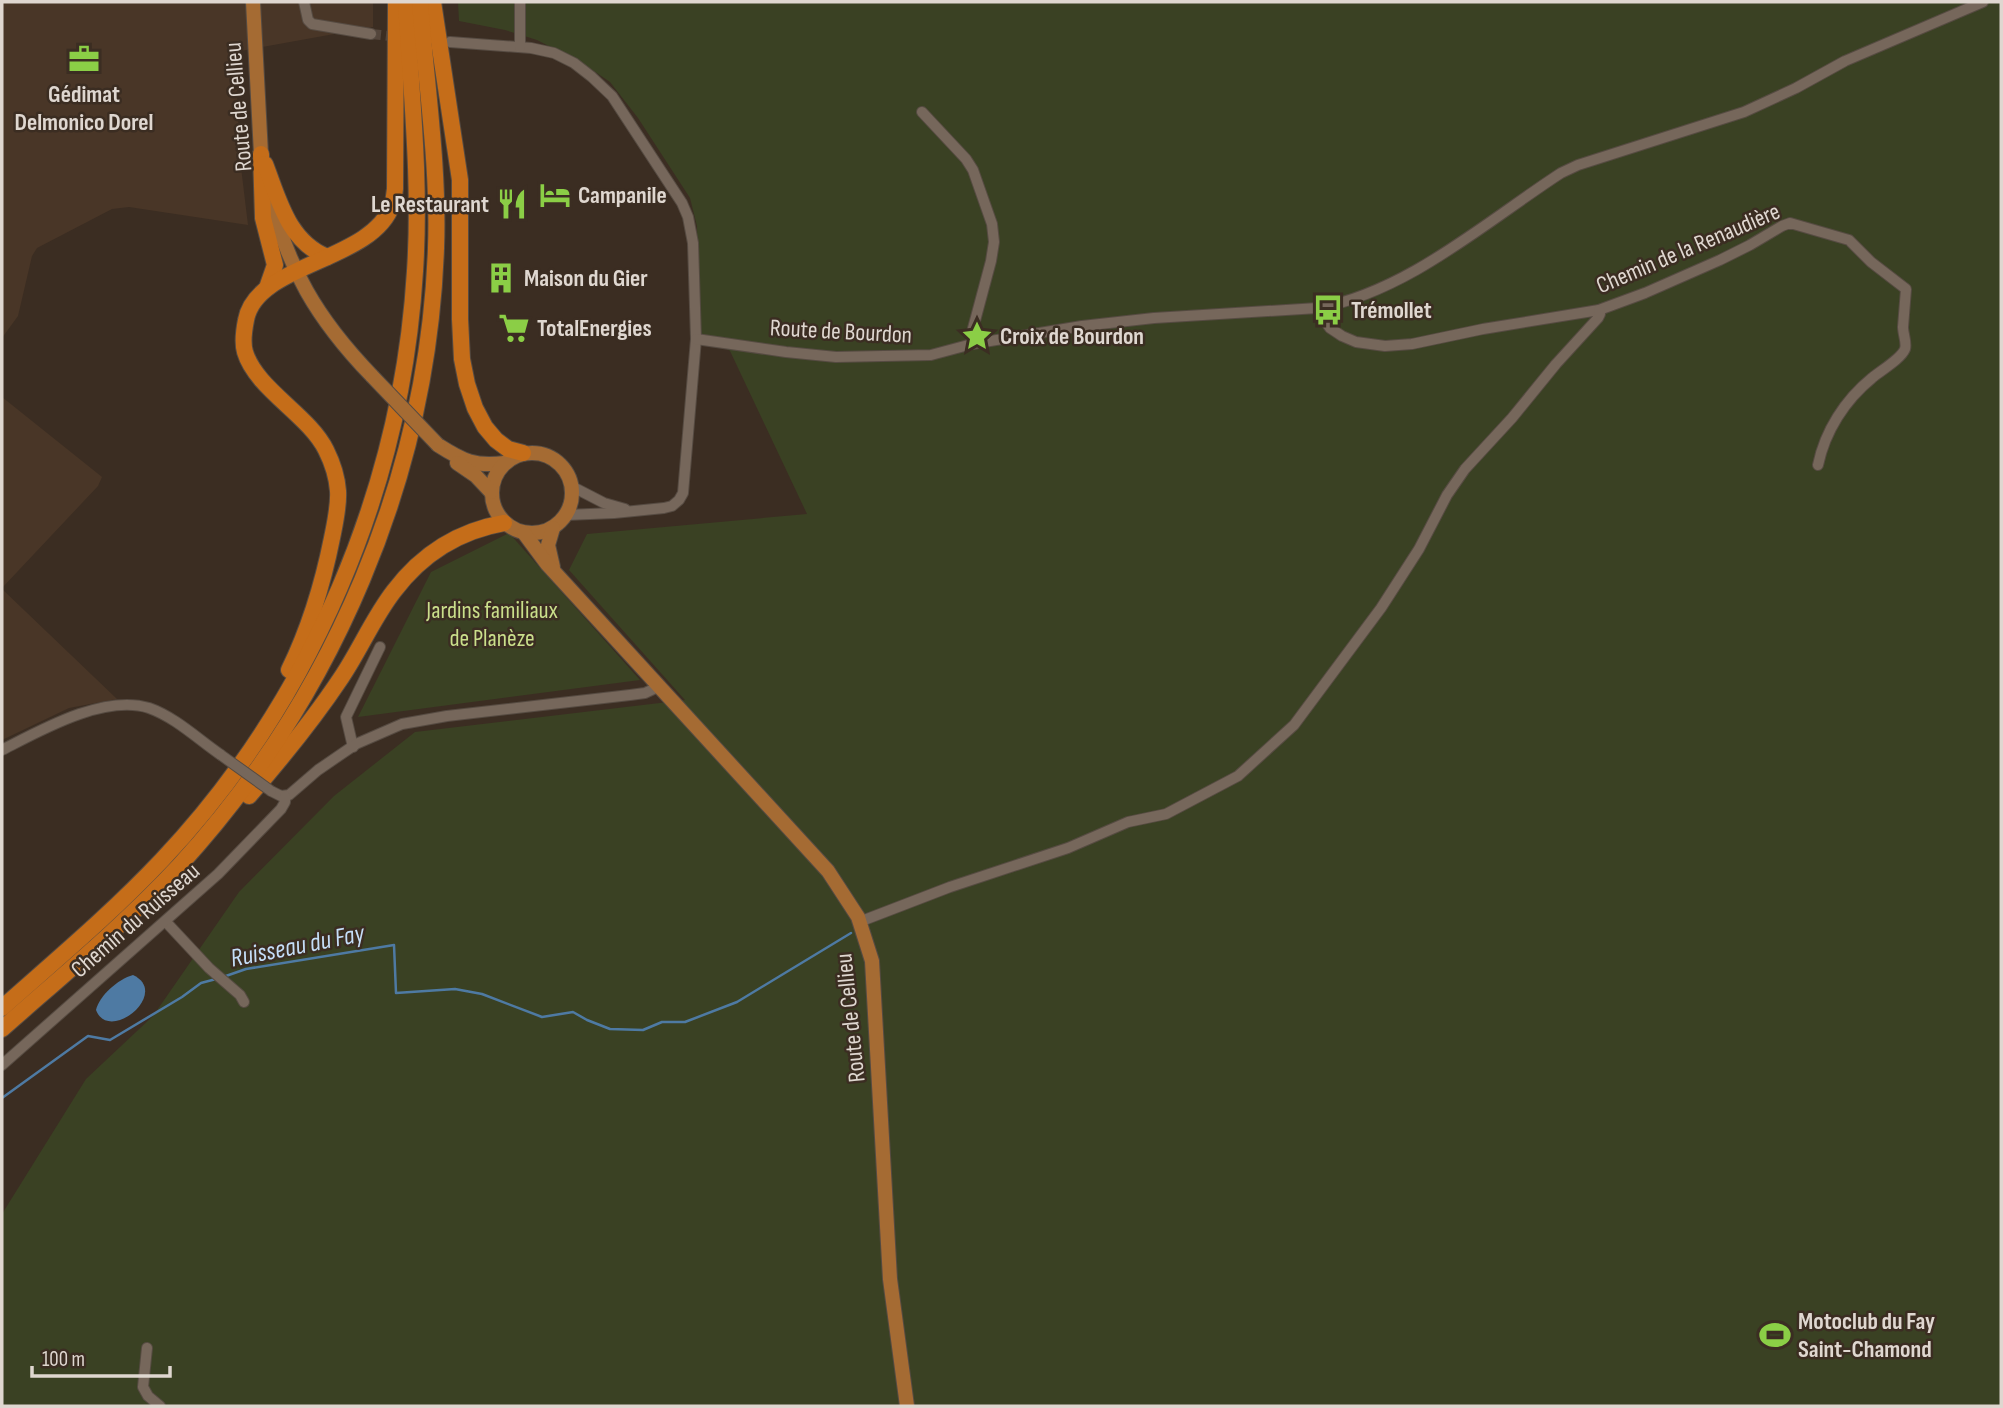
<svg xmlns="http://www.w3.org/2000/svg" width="2003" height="1408" font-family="'Sofia Sans Condensed',sans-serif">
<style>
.built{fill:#493627}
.green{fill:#3a4123}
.water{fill:#4e7aa3}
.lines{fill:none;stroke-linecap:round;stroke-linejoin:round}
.stream{stroke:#4e7aa3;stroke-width:2.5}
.minor-tunnel{stroke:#54463c;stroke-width:10;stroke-dasharray:10 5;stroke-linecap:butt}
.minor-casing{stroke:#564b42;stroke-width:12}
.major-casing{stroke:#564b42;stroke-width:16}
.highway-casing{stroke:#564b42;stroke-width:18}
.minor{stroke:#76675b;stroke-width:10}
.major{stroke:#a56b33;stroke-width:14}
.highway{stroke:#c56d19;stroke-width:16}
.minor-bridge-casing{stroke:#564b42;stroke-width:12;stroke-linecap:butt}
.major-bridge-casing{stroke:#564b42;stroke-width:16;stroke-linecap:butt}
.minor-bridge{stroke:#76675b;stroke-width:10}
.major-bridge{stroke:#a56b33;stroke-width:14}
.labels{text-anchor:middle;stroke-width:5;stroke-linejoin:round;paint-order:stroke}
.poi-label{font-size:24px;font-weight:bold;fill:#dfd7d0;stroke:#3b2d22;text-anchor:start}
.street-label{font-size:24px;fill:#dfd7d0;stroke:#3b2d22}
.park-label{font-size:24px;fill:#cadf8b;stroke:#3b2d22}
.water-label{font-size:26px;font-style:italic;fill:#c5def8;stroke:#3b2d22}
</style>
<rect width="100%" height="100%" fill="#3b2d22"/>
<!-- built -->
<g class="built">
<path d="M2,2H373V27L235,52L240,159L248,225L129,207L112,209L37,248L32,256L18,316L2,338Z"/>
<path d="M2,397L102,477L98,486L2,588Z"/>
<path d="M2,589L117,699L69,708L2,740Z"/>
</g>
<!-- green -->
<g class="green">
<path d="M458,2H2001V1406H2V1214L86,1079L153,1016L239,892L334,796L415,732L685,700L569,570L587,534L807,514L730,351L699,332L697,226L690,198L638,118L610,82L582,63L537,40L505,30L459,21Z"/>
<path d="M509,533L640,680L358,717L431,572Z"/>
</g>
<!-- water -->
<path class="water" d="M133,975C171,993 109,1044 96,1010C99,996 118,979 133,975Z"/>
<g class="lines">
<!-- stream -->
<g class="stream">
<path d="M223,977L246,969L394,945L396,993L455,989L482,994L542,1017L573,1012L587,1020L610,1029L643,1030L662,1022H685L737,1002L851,933"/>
<path d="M2,1098L88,1036L110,1040L182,997L201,983L216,979"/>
</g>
<!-- minor-tunnel -->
<path class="minor-tunnel" d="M371,34L399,37"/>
<!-- minor casing -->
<g class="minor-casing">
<g id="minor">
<path d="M304,2L308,20L312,24L371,34"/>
<path d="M450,42L531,48L554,53L574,63L592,77L612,96L682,203L688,217L693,243L696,339L683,493L679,500L672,506L664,508L614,513L566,515"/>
<path d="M520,47V2"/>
<path d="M922,112L966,159L973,170L992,224L994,242L991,261L972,332V344"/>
<path d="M1318,308L1322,317L1330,328L1342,336L1356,342L1385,346L1412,344L1483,329L1599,310L1645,293L1720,260L1750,245L1782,226L1790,223L1849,240L1871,262L1906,289C1905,301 1904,314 1903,327C1903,334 1907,343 1905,349C1901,359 1880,371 1872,378C1845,400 1825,431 1818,465"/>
<path d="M696,339L786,352L836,357L931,355L972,344L1082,326L1154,318L1318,308C1407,292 1487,221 1561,173L1578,165L1744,112L1796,88L1845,61L1983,2"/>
<path d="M571,486L604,503L625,509"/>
<path d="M353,747L346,717L380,647"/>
<path d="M2,750C41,730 104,694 149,708C175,717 199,740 221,755"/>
<path d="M271,791L281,796L289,795L318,770L356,744L402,724L447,716L630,695L645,693L660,686"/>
<path d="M166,922L209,968L240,995L244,1002"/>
<path d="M859,922L950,887L1068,848L1128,822L1166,814L1238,776L1294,725L1381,608L1419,549L1447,495L1465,469L1512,418L1556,364L1598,318L1600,314L1599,310"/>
<path d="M2,1065L218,874L281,809L285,802V796"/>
<path d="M147,1348L143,1387L148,1396L160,1406"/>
</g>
</g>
<!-- major casing -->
<g class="major-casing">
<g id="major">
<path d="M253,2L261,154L263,164"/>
<path d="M269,191C287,268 317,319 372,376"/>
<path d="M438,445C463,461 475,467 505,463"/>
<circle cx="532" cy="493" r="40"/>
<path d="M457,463L476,476L491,492"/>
<path d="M553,528L548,545L553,567"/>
<path d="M524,533L547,564L828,871L858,917L872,961L890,1279L907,1406"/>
</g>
</g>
<!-- highway casing -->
<g class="highway-casing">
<g id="highway">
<path d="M433,2L460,180V319L462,359L467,384L475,408L485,427L496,440L508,449L523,453"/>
<path d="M261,154L263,218L275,265L267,288"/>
<path d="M265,164C279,200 288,241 327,257"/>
<path d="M289,670C309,629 323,583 332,538C335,523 339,506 338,491C337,477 332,462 326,450C309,415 256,389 245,352C242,342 244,330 246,320C256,263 372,262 392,205C394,200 394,195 395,189L396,2"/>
<path d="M249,796C282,758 313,720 341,678C360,650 373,618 394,591C422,554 458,531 504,523"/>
<path d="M2,1008C56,960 112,913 162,860C312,701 402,488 415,271C421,181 411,92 406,2"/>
<path d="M2,1029C62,976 124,925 179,866C333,698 428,476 436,248C439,166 426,84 420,2"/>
</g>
</g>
<!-- minor -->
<use href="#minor" class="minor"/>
<!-- major -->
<use href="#major" class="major"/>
<!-- highway -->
<use href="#highway" class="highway"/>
<!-- minor-bridge casing -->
<g class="minor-bridge-casing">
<path id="minor-bridge" d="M221,755L271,791"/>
</g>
<!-- major-bridge casing -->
<g class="major-bridge-casing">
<path id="major-bridge" d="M372,376L438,445"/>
</g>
<!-- minor-bridge -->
<use href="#minor-bridge" class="minor-bridge"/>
<!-- major-bridge -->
<use href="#major-bridge" class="major-bridge"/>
</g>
<!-- icons -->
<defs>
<g id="office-bare" transform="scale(2.415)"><path d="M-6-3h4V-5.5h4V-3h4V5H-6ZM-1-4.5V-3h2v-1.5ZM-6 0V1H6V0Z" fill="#8bce46" stroke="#3b2d22" stroke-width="2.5" paint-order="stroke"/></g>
<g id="hotel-bare" transform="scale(2.415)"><path d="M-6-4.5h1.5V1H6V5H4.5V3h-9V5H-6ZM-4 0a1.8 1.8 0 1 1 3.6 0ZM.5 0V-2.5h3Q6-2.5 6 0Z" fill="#8bce46" stroke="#3b2d22" stroke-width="2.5" paint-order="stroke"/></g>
<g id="restaurant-bare" transform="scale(2.415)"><path d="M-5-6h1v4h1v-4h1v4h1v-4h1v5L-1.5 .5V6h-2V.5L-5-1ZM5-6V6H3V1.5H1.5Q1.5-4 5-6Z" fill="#8bce46" stroke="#3b2d22" stroke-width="2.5" paint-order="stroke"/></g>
<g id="building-bare" transform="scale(2.415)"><path d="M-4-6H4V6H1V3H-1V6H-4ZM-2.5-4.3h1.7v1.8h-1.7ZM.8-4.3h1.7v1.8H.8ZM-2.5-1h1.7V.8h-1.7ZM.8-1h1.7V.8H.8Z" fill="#8bce46" stroke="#3b2d22" stroke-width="2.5" paint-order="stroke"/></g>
<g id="bus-bare" transform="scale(2.415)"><path d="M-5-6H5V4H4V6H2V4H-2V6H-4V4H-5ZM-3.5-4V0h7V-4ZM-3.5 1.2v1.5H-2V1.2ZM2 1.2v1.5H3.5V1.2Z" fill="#8bce46" stroke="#3b2d22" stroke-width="2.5" paint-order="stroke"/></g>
<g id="supermarket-bare" transform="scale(2.415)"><path d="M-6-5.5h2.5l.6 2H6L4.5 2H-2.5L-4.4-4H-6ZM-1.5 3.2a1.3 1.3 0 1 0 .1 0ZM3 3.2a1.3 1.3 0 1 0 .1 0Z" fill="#8bce46" stroke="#3b2d22" stroke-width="2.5" paint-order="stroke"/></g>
<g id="sight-bare" transform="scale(2.415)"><path d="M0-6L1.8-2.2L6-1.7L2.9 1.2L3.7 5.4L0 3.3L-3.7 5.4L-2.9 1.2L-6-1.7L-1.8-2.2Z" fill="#8bce46" stroke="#3b2d22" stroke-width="2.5" paint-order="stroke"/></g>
<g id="stadium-bare" transform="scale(2.415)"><path d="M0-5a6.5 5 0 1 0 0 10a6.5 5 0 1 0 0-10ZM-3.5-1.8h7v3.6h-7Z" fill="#8bce46" stroke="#3b2d22" stroke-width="2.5" paint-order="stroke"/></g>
</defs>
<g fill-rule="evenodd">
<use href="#office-bare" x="84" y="59"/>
<use href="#hotel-bare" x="555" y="195"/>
<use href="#restaurant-bare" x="512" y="204"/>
<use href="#building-bare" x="501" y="278"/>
<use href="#bus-bare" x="1328" y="310"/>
<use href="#supermarket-bare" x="514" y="328"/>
<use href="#sight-bare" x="977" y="336"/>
<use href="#stadium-bare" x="1775" y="1335"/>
</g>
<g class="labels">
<!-- poi labels -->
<g class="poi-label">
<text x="84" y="102" text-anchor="middle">Gédimat<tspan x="84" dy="28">Delmonico Dorel</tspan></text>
<text x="578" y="203">Campanile</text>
<text x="489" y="212" text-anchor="end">Le Restaurant</text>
<text x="524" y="286">Maison du Gier</text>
<text x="1351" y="318">Trémollet</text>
<text x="537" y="336">TotalEnergies</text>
<text x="1000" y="344">Croix de Bourdon</text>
<text x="1798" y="1329">Motoclub du Fay<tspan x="1798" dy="28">Saint-Chamond</tspan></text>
</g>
<!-- street labels -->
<g class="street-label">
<text transform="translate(238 107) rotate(-95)" y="8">Route de Cellieu</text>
<text transform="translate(1688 248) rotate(-23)" y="8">Chemin de la Renaudière</text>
<text transform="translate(841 331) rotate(3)" y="8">Route de Bourdon</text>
<text transform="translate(135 920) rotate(-41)" y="8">Chemin du Ruisseau</text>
<text transform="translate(850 1018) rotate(-96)" y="8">Route de Cellieu</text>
</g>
<!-- park labels -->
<g class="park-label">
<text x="492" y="618">Jardins familiaux<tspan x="492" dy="28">de Planèze</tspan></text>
</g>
<!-- water labels -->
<g class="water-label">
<text transform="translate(297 945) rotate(-11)" y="9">Ruisseau du Fay</text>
</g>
</g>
<!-- border -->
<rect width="2003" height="1408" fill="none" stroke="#dfd7d0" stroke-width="7"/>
<!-- scale -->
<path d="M32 1366v10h138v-10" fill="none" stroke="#dfd7d0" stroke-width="3.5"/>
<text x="42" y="1366" font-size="21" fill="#dfd7d0" stroke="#3b2d22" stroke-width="5" paint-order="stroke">100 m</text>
</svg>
